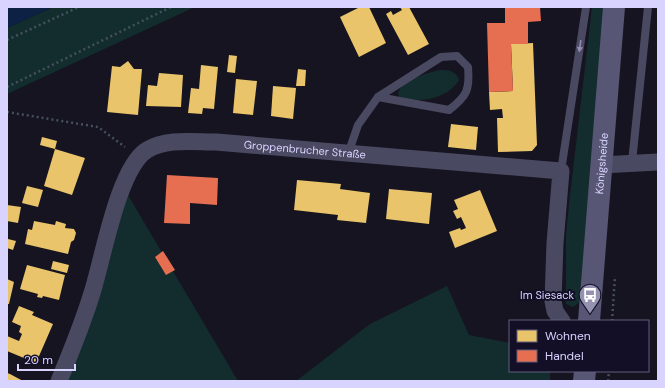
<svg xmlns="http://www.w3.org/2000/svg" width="665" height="388" font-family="'DM Sans',sans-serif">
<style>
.green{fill:#132c2d}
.water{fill:#0d2144}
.homes{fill:#e9c46a}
.shops{fill:#e76f51}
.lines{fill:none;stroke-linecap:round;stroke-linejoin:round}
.path{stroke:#44505f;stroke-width:2.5;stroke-dasharray:2 3;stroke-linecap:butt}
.service{stroke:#4a4962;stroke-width:8}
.minor{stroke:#4a4962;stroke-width:17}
.secondary{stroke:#575674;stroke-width:22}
.oneway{fill:#928eb0}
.labels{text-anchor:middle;stroke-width:4;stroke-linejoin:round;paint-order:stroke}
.street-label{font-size:11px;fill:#d9d4ff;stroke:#130f26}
.poi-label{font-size:11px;fill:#d9d4ff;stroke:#130f26;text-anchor:end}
</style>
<rect width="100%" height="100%" fill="#161421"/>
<!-- green -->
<g class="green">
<path d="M53,7H195L7,94V28Z"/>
<path d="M592,7H604L580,302L573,307L566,304V235L569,204Z"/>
<path d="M440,70C450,70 456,71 459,80C448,99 419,104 399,97L398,92C405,79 427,73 440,70Z"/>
<path d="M122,185L238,381H59Z"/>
<path d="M447,286L469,335L510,343V371H550V381H296L370,324Z"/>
</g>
<!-- water -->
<path class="water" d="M7,7H53L7,28Z"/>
<!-- homes -->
<g class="homes">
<path d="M360,7H369L386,43L359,57L340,17Z"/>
<path d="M400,7H409L429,44L408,55L386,14L391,11L393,15L402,10Z"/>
<path d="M533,43L537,145L532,151L498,152L497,118H503L502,109L490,110L489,92L513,91L511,44Z"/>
<path d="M229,55L237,56L235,73L227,72Z"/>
<path d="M128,61L134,69H142L138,115L107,112L112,66L120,67Z"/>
<path d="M201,65L218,67L214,109L203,108L202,114L188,113L191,88L199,89Z"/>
<path d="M298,69L306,70L305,86H296Z"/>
<path d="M159,73L183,75L181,107L146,106L148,85L157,86Z"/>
<path d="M236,79L257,81L253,115L233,113Z"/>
<path d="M273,86L296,88L293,119L271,116Z"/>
<path d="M451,124L478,127L476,150L448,147Z"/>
<path d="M42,137L57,141L55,149L40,145Z"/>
<path d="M55,149L85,158L72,195L44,186Z"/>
<path d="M297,180L341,184L340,189L370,193L366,223L337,220L338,215L294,210Z"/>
<path d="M27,186L43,190L38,207L22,203Z"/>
<path d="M389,189L432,193L429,224L386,219Z"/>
<path d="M480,190L497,231L455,248L449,232L460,228L461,230L466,228L461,217L457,219L453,211L458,209L454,200Z"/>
<path d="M7,205L21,207L18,223L7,221Z"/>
<path d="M34,221L55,225L56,221L66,224L65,228L74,229L76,233L74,240L71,242L68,254L25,244L28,229L32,230Z"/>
<path d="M8,239L16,241L13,250L7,248Z"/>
<path d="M53,261L69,265L67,273L51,269Z"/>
<path d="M27,265L65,275L59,300L43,296L42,298L37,297L38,294L20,289Z"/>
<path d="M7,279L14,282L9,304H7Z"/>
<path d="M19,306L34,312L32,315L53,324L36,363L7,351V336L19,341L22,334L19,332L21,326L12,322Z"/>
<path d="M7,373L10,374L23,381H7Z"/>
</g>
<!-- shops -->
<g class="shops">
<path d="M505,7H540L541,21L528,22V44H511L513,91L489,92L487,23H505Z"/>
<path d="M167,175L218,178L217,205L190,203V224L164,223Z"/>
<path d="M163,251L175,270L166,275L155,257Z"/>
</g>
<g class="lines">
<!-- path -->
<g class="path">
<path d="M7,40L79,7"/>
<path d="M7,87L171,7"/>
<path d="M7,112L98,127L125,147"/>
<path d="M612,321L615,276"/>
<path d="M608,381L609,371"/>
</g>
<!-- service -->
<g class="service">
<path d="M348,154L358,125L378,97L441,57L457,56L468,67C470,90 467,96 449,110L378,97"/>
<path d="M632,162L648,7"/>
<path d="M561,171L586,7"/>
</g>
<!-- minor -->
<g class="minor">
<path d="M601,165L658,162"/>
<path id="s1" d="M59,381C71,352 83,323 92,293C103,259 118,168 147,150C166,138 194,142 216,142L561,171L555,243L553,301L555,311L562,321"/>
</g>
<!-- secondary -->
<g class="secondary">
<path id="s2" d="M589,321L614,7"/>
<path d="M584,381L585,371"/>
</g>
</g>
<!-- one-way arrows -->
<defs><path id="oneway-solid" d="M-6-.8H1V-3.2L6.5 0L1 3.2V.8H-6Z"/></defs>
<use class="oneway" href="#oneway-solid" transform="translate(580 46) rotate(98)"/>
<!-- icons -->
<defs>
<g id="bus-pin" transform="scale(1.15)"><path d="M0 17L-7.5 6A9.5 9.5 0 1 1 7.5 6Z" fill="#9591b1" stroke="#130f26"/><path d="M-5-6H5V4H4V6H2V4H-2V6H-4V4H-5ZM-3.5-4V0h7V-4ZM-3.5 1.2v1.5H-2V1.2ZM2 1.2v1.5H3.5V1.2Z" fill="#fff"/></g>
</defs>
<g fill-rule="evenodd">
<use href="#bus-pin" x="590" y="295"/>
</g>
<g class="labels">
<!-- street labels -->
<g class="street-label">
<text dy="4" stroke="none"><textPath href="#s1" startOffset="409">Groppenbrucher Straße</textPath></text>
<text dy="4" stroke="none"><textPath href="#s2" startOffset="158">Königsheide</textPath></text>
</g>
<!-- poi labels -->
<g class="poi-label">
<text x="574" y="299">Im Siesack</text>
</g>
</g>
<!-- border -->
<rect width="665" height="388" fill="none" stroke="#d9d4ff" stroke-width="16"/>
<!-- legend -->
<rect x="509" y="320" width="140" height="52" fill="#130f26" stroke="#625e7d"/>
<rect x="517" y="330" width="20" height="12" fill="#e9c46a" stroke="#625e7d"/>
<text x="545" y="340" font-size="12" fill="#d9d4ff">Wohnen</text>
<rect x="517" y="350" width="20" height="12" fill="#e76f51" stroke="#625e7d"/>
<text x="545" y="360" font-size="12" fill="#d9d4ff">Handel</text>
<!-- scale -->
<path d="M18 364v6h57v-6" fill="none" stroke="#d9d4ff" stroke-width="2"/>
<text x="24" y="364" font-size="12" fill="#d9d4ff" stroke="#130f26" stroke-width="3" paint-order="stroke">20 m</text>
</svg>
